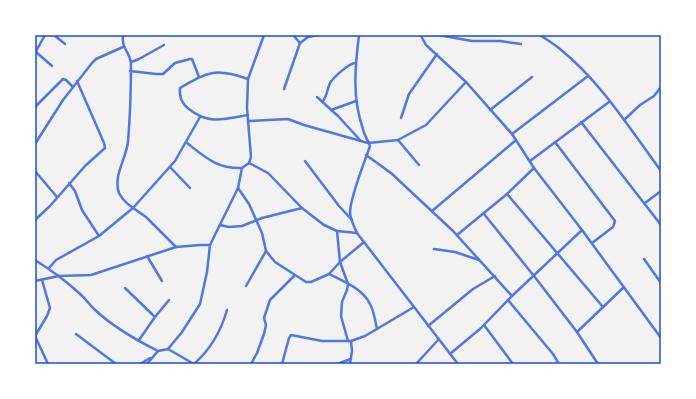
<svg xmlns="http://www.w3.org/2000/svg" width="696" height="399" font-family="'DejaVu Sans',sans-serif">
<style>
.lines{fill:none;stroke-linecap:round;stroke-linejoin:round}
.minor{stroke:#5277de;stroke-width:2.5}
.neatline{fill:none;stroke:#1d4ed8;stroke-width:1.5}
</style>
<rect width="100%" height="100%" fill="#f2f2f2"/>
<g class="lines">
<!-- minor -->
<g class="minor">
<path d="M54,35L65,44"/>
<path d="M123,35C121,49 131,53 131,64C131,89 130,117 128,142C126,159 113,176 119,193C124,204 137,210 146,217C156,227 166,237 176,247"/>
<path d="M293,35L300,43"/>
<path d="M359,35C355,67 352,98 363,129C364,135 368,140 370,146C364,164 351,194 350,212C350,219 354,226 357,233L458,364"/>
<path d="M418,35H438L472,41H500L521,44"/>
<path d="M540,35C547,40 554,44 560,49C601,82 630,129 661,171"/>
<path d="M421,36L426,45L466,82L512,134L534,168L582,230L661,338"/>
<path d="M36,52L52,66"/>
<path d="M35,53L45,35"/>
<path d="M131,62L139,59L164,45"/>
<path d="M130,71L156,74H163L175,63L190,59H192L199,77"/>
<path d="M284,89L300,43L308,37L319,35"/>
<path d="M317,97L338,116L360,140"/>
<path d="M323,101C327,96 327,90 330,83C334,77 348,64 355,63"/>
<path d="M35,107L63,79L66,80L73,87"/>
<path d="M331,110L356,101"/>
<path d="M490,110L532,77"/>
<path d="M248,115C225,119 208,125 189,109C182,104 179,97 180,88C209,71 216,68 248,79"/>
<path d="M401,118L409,94L437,54"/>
<path d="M624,120L640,105L654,96L661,87"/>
<path d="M249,121L288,119L304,125L368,143L398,140L426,125L466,82"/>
<path d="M581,122L661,225"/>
<path d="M512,134L588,76"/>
<path d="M398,140L419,165"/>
<path d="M555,142L615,221L613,227L592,243"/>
<path d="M187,143C205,157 217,169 242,168"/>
<path d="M35,144L63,100L92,63L96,59L123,47"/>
<path d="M366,155L391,173L453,231L512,296"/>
<path d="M305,161L339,206L352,220"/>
<path d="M530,161L609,102"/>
<path d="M249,163L268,173L302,208L324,225L337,231L357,233"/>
<path d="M170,167L190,188"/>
<path d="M35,171L57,197"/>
<path d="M69,183L75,191L82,210L99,236"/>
<path d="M238,188L249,204L262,233L266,251L275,262L306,282H311L329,274L340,262L364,242"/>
<path d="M507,194L603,307"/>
<path d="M645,203L661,191"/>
<path d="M432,211L516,140"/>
<path d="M484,214L534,276L577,332L624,287"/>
<path d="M35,220L50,206L85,166L105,148L104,143L77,81"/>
<path d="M220,225L229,227L242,226L262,218L302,208"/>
<path d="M337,231L340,262L348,284L347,290L342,302L341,316L348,341"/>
<path d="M457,235L507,194L534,168"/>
<path d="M434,249L455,252L479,260"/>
<path d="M147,256L162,281"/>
<path d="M644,259L661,283"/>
<path d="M35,260C51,270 66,281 79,293C85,298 89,304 94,309C112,326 136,340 158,351"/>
<path d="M49,268L56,260L99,236L133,208L175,161L200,117"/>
<path d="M329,274C343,281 363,289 370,304C374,311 375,320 377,329"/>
<path d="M35,281L59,276L91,275L176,247L200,245H210"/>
<path d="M246,286L266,251"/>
<path d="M125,288L155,317"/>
<path d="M508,300L553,354L559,364"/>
<path d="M484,325L513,364"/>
<path d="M428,326L473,289L495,276"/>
<path d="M577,332L598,364"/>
<path d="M76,334L116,364"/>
<path d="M35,336L47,316L50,308L42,280"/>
<path d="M35,336L48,364"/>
<path d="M139,340L155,317L169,300"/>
<path d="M168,349L182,332L200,304L207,272L210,245L238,188L242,168L249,163L251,157L247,108L248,79L264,35"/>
<path d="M450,354L481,328L512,296L582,230"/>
<path d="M140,364L150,358"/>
<path d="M147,364L158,351L168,349L194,364"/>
<path d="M194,364C211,349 221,331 227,310"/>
<path d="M251,364L257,353L264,334L266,325L264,318L270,300L294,276"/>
<path d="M282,364L289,338L291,335L322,341H351L365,336L414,307"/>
<path d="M337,364L351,359"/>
<path d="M350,364L352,351L351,341"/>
<path d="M416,364L439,339"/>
</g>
</g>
<!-- border -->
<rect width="696" height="399" fill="none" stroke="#ffffff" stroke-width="72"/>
<rect x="36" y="36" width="624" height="327" class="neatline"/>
</svg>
